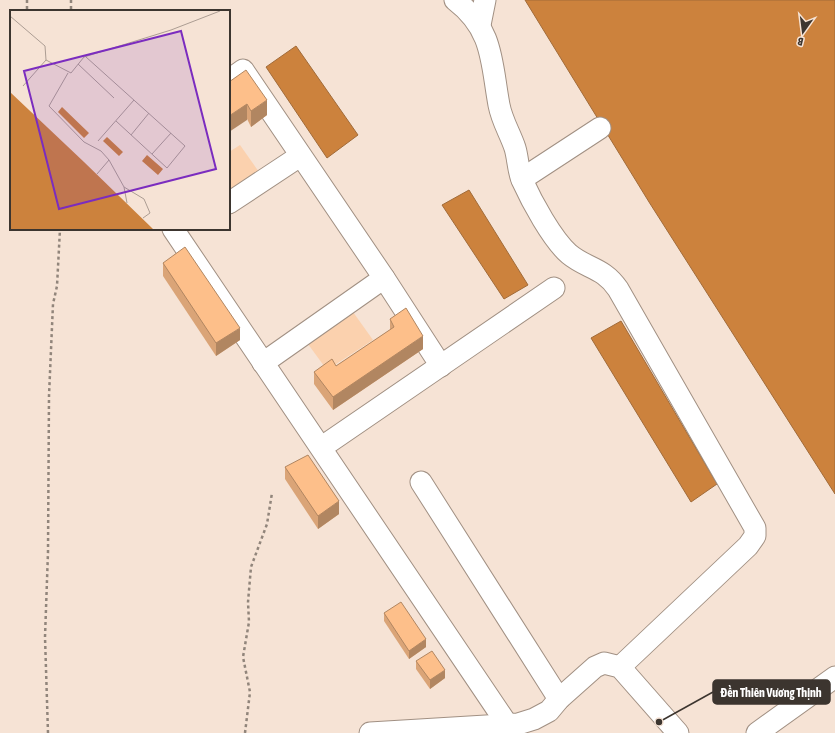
<svg xmlns="http://www.w3.org/2000/svg" width="835" height="733" font-family="'Asap Condensed',sans-serif">
<style>
.green{fill:#fbd1ae}
.water{fill:#cc823d;stroke:#a16b39}
.lines{fill:none;stroke-linecap:round;stroke-linejoin:round}
.minor-casing{stroke:#a19083;stroke-width:23}
.path{stroke:#91857b;stroke-width:2.5;stroke-dasharray:3 3;stroke-linecap:butt}
.minor{stroke:#fff;stroke-width:21}
.wall{fill:#daa477}
.shaded-wall{fill:#b18661}
.building{fill:#fdbf8a;stroke:#b18661}
.inset-road{fill:none;stroke:#ac9d93;stroke-width:1}
.view{fill:#7b2cbf;fill-opacity:0.15;stroke:#7b2cbf;stroke-width:2}
.inset-edge{fill:none;stroke:#3c352f;stroke-width:2}
.leader{fill:none;stroke:#3c352f;stroke-width:1.5}
.callout-dot{fill:#3c352f;stroke:#f6e3d5;stroke-width:1.5}
.callout{fill:#3c352f;stroke:#3c352f;stroke-width:1.5}
.callout-label{font-size:12px;text-anchor:middle;font-weight:bold;fill:#fff}
</style>
<rect width="100%" height="100%" fill="#f6e3d5"/>
<!-- green -->
<g class="green">
<path d="M240,145L259,172L229,193V152Z"/>
<path d="M353,312L373,340L327,370L308,344Z"/>
</g>
<!-- water -->
<g class="water">
<path d="M525,0H835V494L649,202Z"/>
<path d="M296,46L358,135L327,158L266,67Z"/>
<path d="M469,190L528,285L504,299L442,205Z"/>
<path d="M621,321L717,484L691,502L591,338Z"/>
</g>
<g class="lines">
<!-- minor casing -->
<g class="minor-casing">
<g id="minor">
<path d="M455,0C494,30 491,62 499,105C502,121 510,133 515,148C518,158 518,170 522,180C532,202 552,239 569,254C587,269 603,267 618,289L755,528V536L748,546L620,667"/>
<path d="M480,25L485,0"/>
<path d="M229,80L243,70L384,278L441,366"/>
<path d="M522,179L600,128"/>
<path d="M229,203L300,156"/>
<path d="M173,229L507,724"/>
<path d="M263,363L384,278"/>
<path d="M322,447L554,288"/>
<path d="M421,482L559,699"/>
<path d="M370,733L518,724L534,719L549,711L559,699L595,667L604,663L620,667L678,733"/>
<path d="M757,733L835,677"/>
</g>
</g>
<!-- path -->
<g class="path">
<path d="M27,0V11"/>
<path d="M71,0V11"/>
<path d="M48,733L45,637L48,552L49,396L53,304L57,286L60,229"/>
<path d="M245,733L250,692L243,657L249,622L248,602L251,567L267,524L272,493"/>
</g>
<!-- minor -->
<use href="#minor" class="minor"/>
</g>
<!-- wall -->
<g class="wall">
<path d="M229,82L267,115L251,127Z"/>
<path d="M163,263L240,340L216,356L163,276Z"/>
<path d="M390,319L423,349L333,410L314,384V372L336,366L390,330Z"/>
<path d="M285,467L339,514L318,529L285,479Z"/>
<path d="M384,613L426,647L409,659L384,621Z"/>
<path d="M416,661L445,678L430,689L416,669Z"/>
</g>
<!-- shaded-wall -->
<g class="shaded-wall">
<path d="M267,100V115L251,127V111Z"/>
<path d="M247,104V120L229,132V116Z"/>
<path d="M240,328V340L216,356V343Z"/>
<path d="M423,336V349L333,410V397Z"/>
<path d="M339,501V514L318,529V516Z"/>
<path d="M426,639V647L409,659V651Z"/>
<path d="M445,670V678L430,689V680Z"/>
</g>
<!-- building -->
<g class="building">
<path d="M246,70L267,100L251,111L247,104L229,116V82Z"/>
<path d="M185,247L240,328L216,343L163,263Z"/>
<path d="M406,308L423,336L333,397L314,372L332,359L336,366L394,327L390,319Z"/>
<path d="M308,455L339,501L318,516L285,467Z"/>
<path d="M401,602L426,639L409,651L384,613Z"/>
<path d="M432,651L445,670L430,680L416,661Z"/>
</g>
<!-- overview -->
<g transform="translate(10 10)">
<rect width="220" height="220" fill="#f6e3d5"/>
<path d="M0,82L74,152L143,219H0ZM52,97L79,123L74,128L48,102ZM97,127L113,142L109,146L93,131ZM137,145L153,159L148,165L132,151Z" fill="#cc823d"/>
<path class="inset-road" d="M0,6L35,36L36,50M76,47L175,136L157,158L106,111M68,54L104,88M58,63L39,96L74,132L91,141L99,150L114,177L134,189L140,203L133,208M13,76L36,50L61,63L74,47L161,20L210,1M121,125L139,103M88,131L124,90M142,144L161,123M87,164L99,150M114,177L117,193"/>
<path class="view" d="M171,21L206,159L49,199L14,61Z"/>
<rect width="220" height="220" class="inset-edge"/>
</g>
<!-- callouts -->
<path class="leader" d="M659 722L713 692"/>
<circle class="callout-dot" cx="659" cy="722" r="4"/>
<rect class="callout" x="713" y="680" width="117" height="24" rx="4"/>
<g class="callout-label">
<text x="771" y="697">Đền Thiên Vương Thịnh</text>
</g>
<!-- north arrow -->
<g transform="translate(803 32) rotate(194)" stroke="#f6e3d5" stroke-width="3" paint-order="stroke">
<path d="M0-3L7 15L0 10L-7 15Z" fill="#3c352f"/>
<text y="-6" font-size="11" font-weight="bold" text-anchor="middle" fill="#3c352f">B</text>
</g>
</svg>
